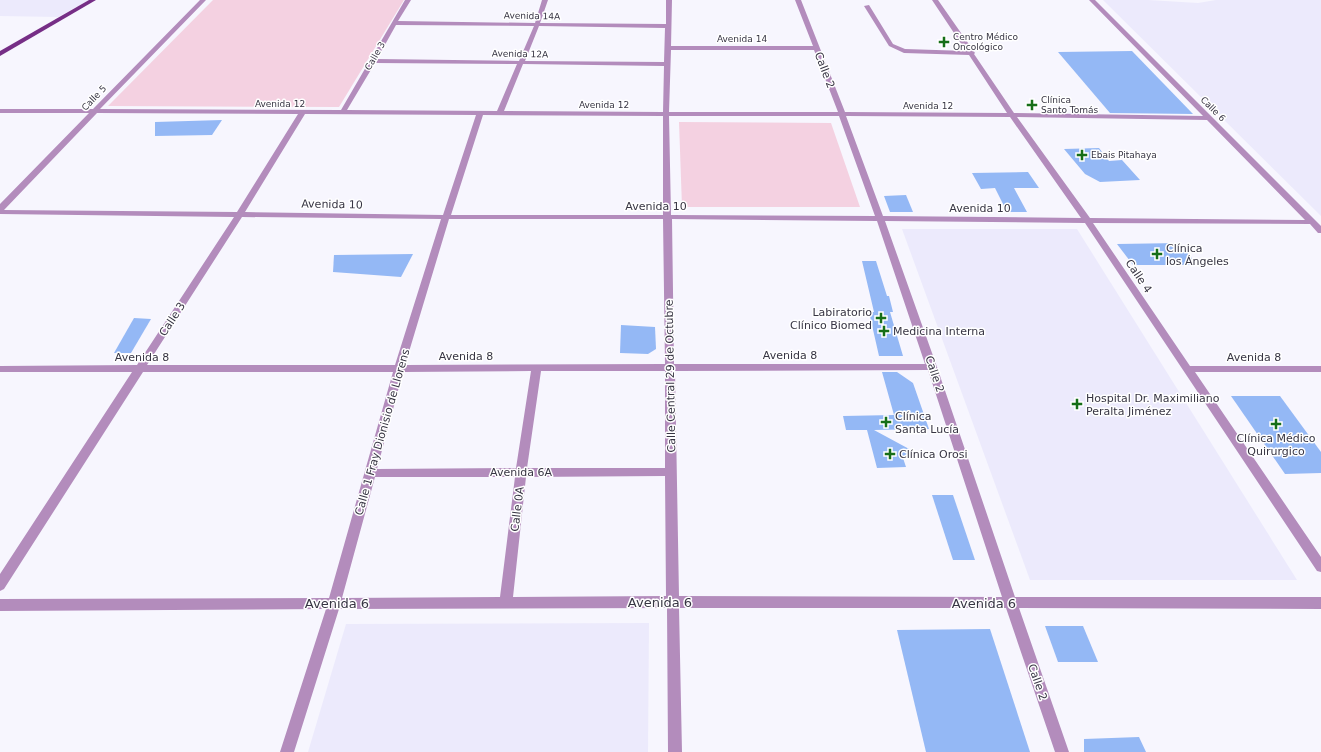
<svg xmlns="http://www.w3.org/2000/svg" width="1321" height="752" font-family="'DejaVu Sans',sans-serif">
<style>
.built{fill:#eceafc}
.green{fill:#f4d1e1}
.building{fill:#94b8f5}
.lines{fill:none;stroke-linecap:round;stroke-linejoin:round}
.minor{fill:#b38cbc;fill-rule:evenodd}
.major{fill:#762e86;fill-rule:evenodd}
.poi-dot{fill:#166e18;stroke:#fff;stroke-width:1.5}
.labels{text-anchor:middle;stroke-width:3;stroke-linejoin:round;paint-order:stroke}
.far-street-label{font-size:9px;fill:#373543;stroke:#fff}
.far-poi-label{font-size:9px;fill:#373543;stroke:#fff;text-anchor:start}
.street-label{font-size:11px;fill:#373543;stroke:#fff}
.poi-label{font-size:11px;fill:#373543;stroke:#fff;text-anchor:start}
.near-street-label{font-size:13px;fill:#373543;stroke:#fff}
</style>
<rect width="100%" height="100%" fill="#f7f6fe"/>
<!-- built -->
<g class="built">
<path d="M0,0H89L58,17L0,16Z"/>
<path d="M1103,0H1148L1198,3L1216,0H1321V216Z"/>
<path d="M902,229H1077L1297,580H1030Z"/>
<path d="M649,623L648,752H308L346,624Z"/>
</g>
<!-- green -->
<g class="green">
<path d="M213,0H404L339,107L108,106Z"/>
<path d="M679,122L831,123L860,207H682Z"/>
</g>
<!-- building -->
<g class="building">
<path d="M1132,51L1193,114L1110,113L1058,52Z"/>
<path d="M222,120L212,135L155,136V122Z"/>
<path d="M1099,148L1109,161L1122,160L1140,180L1100,182L1085,174L1064,149Z"/>
<path d="M1028,172L1039,188H1014L1027,212H1007L995,188L981,189L972,173Z"/>
<path d="M906,195L913,212H890L884,196Z"/>
<path d="M1180,243L1197,265H1133L1117,244Z"/>
<path d="M413,254L401,277L333,272L334,255Z"/>
<path d="M862,261H876L887,296H889L893,312H890L903,356H879L869,312H874Z"/>
<path d="M134,318L151,319L131,353H114Z"/>
<path d="M621,325L655,327L656,349L648,354L620,353Z"/>
<path d="M882,372H897L913,383L929,429L874,430L911,450L903,458L906,467L877,468L867,430H846L843,416L894,415Z"/>
<path d="M1231,396H1280L1321,452V473L1285,474Z"/>
<path d="M932,495H953L975,560H953Z"/>
<path d="M1045,626H1083L1098,662H1058Z"/>
<path d="M990,629L1030,752H926L897,630Z"/>
<path d="M1139,737L1146,752H1084V739Z"/>
</g>
<g class="lines">
<!-- minor -->
<path class="minor" d="M200,0H206L100,109L341,110L405,0H411L398,21L535,23L542,0H548L540,23L666,24V0H672L671,46H813L795,0H801L845,112L1007,113L969,55L904,53L889,46L864,6L869,5L893,44L905,49L966,51L932,0H938L975,53L974,54L1014,113L1203,116L1089,0H1095L1321,226V233H1318L1310,224L1093,223L1190,366H1321V372H1195L1321,557V572L1317,571L1085,223L885,221L937,367L1015,597H1321V609L1019,608L1069,752H1055L1006,608H679L682,752H668L667,608L339,609L294,752H280L326,609L0,611V599L329,598L393,372H143L4,589L0,591V574L132,372H0V366L137,365L234,217L0,214V204L89,113H0V109H93ZM396,25L534,26L519,61L377,59ZM539,26L665,28L664,62L525,61ZM671,50H814L838,112H669ZM375,63L517,64L497,111L347,110ZM523,64L664,66L663,112L504,111ZM97,113L298,114L237,212L4,210ZM305,114L476,115L443,215L245,212ZM483,115L663,116V215H451ZM669,116H839L875,216L671,215ZM846,116L1010,117L1081,218L883,216ZM1017,117L1207,120L1305,220L1090,218ZM242,217L441,219L395,365H147ZM449,219H663L665,364L405,365ZM672,219L877,221L925,364H674ZM928,370L1002,597L679,596L675,371ZM531,371L516,468L377,469L403,372ZM541,371H665V468H527ZM665,476L666,596L513,597L526,477ZM375,477H515L500,597L342,598Z"/>
<!-- major -->
<path class="major" d="M89,0H96L0,56V51Z"/>
</g>
<!-- markers -->
<g class="poi-dot">
<path d="M942 36h4v4h4v4h-4v4h-4v-4h-4v-4h4z"/>
<path d="M1030 99h4v4h4v4h-4v4h-4v-4h-4v-4h4z"/>
<path d="M1080 149h4v4h4v4h-4v4h-4v-4h-4v-4h4z"/>
<path d="M1155 248h4v4h4v4h-4v4h-4v-4h-4v-4h4z"/>
<path d="M879 312h4v4h4v4h-4v4h-4v-4h-4v-4h4z"/>
<path d="M882 325h4v4h4v4h-4v4h-4v-4h-4v-4h4z"/>
<path d="M1075 398h4v4h4v4h-4v4h-4v-4h-4v-4h4z"/>
<path d="M884 416h4v4h4v4h-4v4h-4v-4h-4v-4h4z"/>
<path d="M1274 418h4v4h4v4h-4v4h-4v-4h-4v-4h4z"/>
<path d="M888 448h4v4h4v4h-4v4h-4v-4h-4v-4h4z"/>
</g>
<g class="labels">
<!-- far-street labels -->
<g class="far-street-label">
<text transform="translate(532 16) rotate(1)" y="3">Avenida 14A</text>
<text x="742" y="42">Avenida 14</text>
<text transform="translate(520 54) rotate(1)" y="3">Avenida 12A</text>
<text transform="translate(375 56) rotate(-60)" y="3">Calle 3</text>
<text transform="translate(94 98) rotate(-46)" y="3">Calle 5</text>
<text x="280" y="107">Avenida 12</text>
<text x="604" y="108">Avenida 12</text>
<text x="928" y="109">Avenida 12</text>
<text transform="translate(1213 109) rotate(45)" y="3">Calle 6</text>
</g>
<!-- far-poi labels -->
<g class="far-poi-label">
<text x="953" y="40">Centro Médico<tspan x="953" dy="10">Oncológico</tspan></text>
<text x="1041" y="103">Clínica<tspan x="1041" dy="10">Santo Tomás</tspan></text>
<text x="1091" y="158">Ebais Pitahaya</text>
</g>
<!-- street labels -->
<g class="street-label">
<text transform="translate(825 70) rotate(69)" y="4">Calle 2</text>
<text transform="translate(332 204) rotate(1)" y="4">Avenida 10</text>
<text x="656" y="210">Avenida 10</text>
<text x="980" y="212">Avenida 10</text>
<text transform="translate(1139 276) rotate(56)" y="4">Calle 4</text>
<text transform="translate(172 319) rotate(-57)" y="4">Calle 3</text>
<text x="790" y="359">Avenida 8</text>
<text x="466" y="360">Avenida 8</text>
<text x="142" y="361">Avenida 8</text>
<text x="1254" y="361">Avenida 8</text>
<text transform="translate(935 374) rotate(72)" y="4">Calle 2</text>
<text transform="translate(670 376) rotate(-91)" y="4">Calle Central 29 de Octubre</text>
<text transform="translate(382 432) rotate(-74)" y="4">Calle 1 Fray Dionisio de Llorens</text>
<text x="521" y="476">Avenida 6A</text>
<text transform="translate(517 509) rotate(-83)" y="4">Calle 0A</text>
<text transform="translate(1038 682) rotate(71)" y="4">Calle 2</text>
</g>
<!-- poi labels -->
<g class="poi-label">
<text x="1166" y="252">Clínica<tspan x="1166" dy="13">los Ángeles</tspan></text>
<text x="872" y="316" text-anchor="end">Labiratorio<tspan x="872" dy="13">Clínico Biomed</tspan></text>
<text x="893" y="335">Medicina Interna</text>
<text x="1086" y="402">Hospital Dr. Maximiliano<tspan x="1086" dy="13">Peralta Jiménez</tspan></text>
<text x="895" y="420">Clínica<tspan x="895" dy="13">Santa Lucía</tspan></text>
<text x="1276" y="442" text-anchor="middle">Clínica Médico<tspan x="1276" dy="13">Quirurgico</tspan></text>
<text x="899" y="458">Clínica Orosi</text>
</g>
<!-- near-street labels -->
<g class="near-street-label">
<text x="660" y="607">Avenida 6</text>
<text x="337" y="608">Avenida 6</text>
<text x="984" y="608">Avenida 6</text>
</g>
</g>
</svg>
